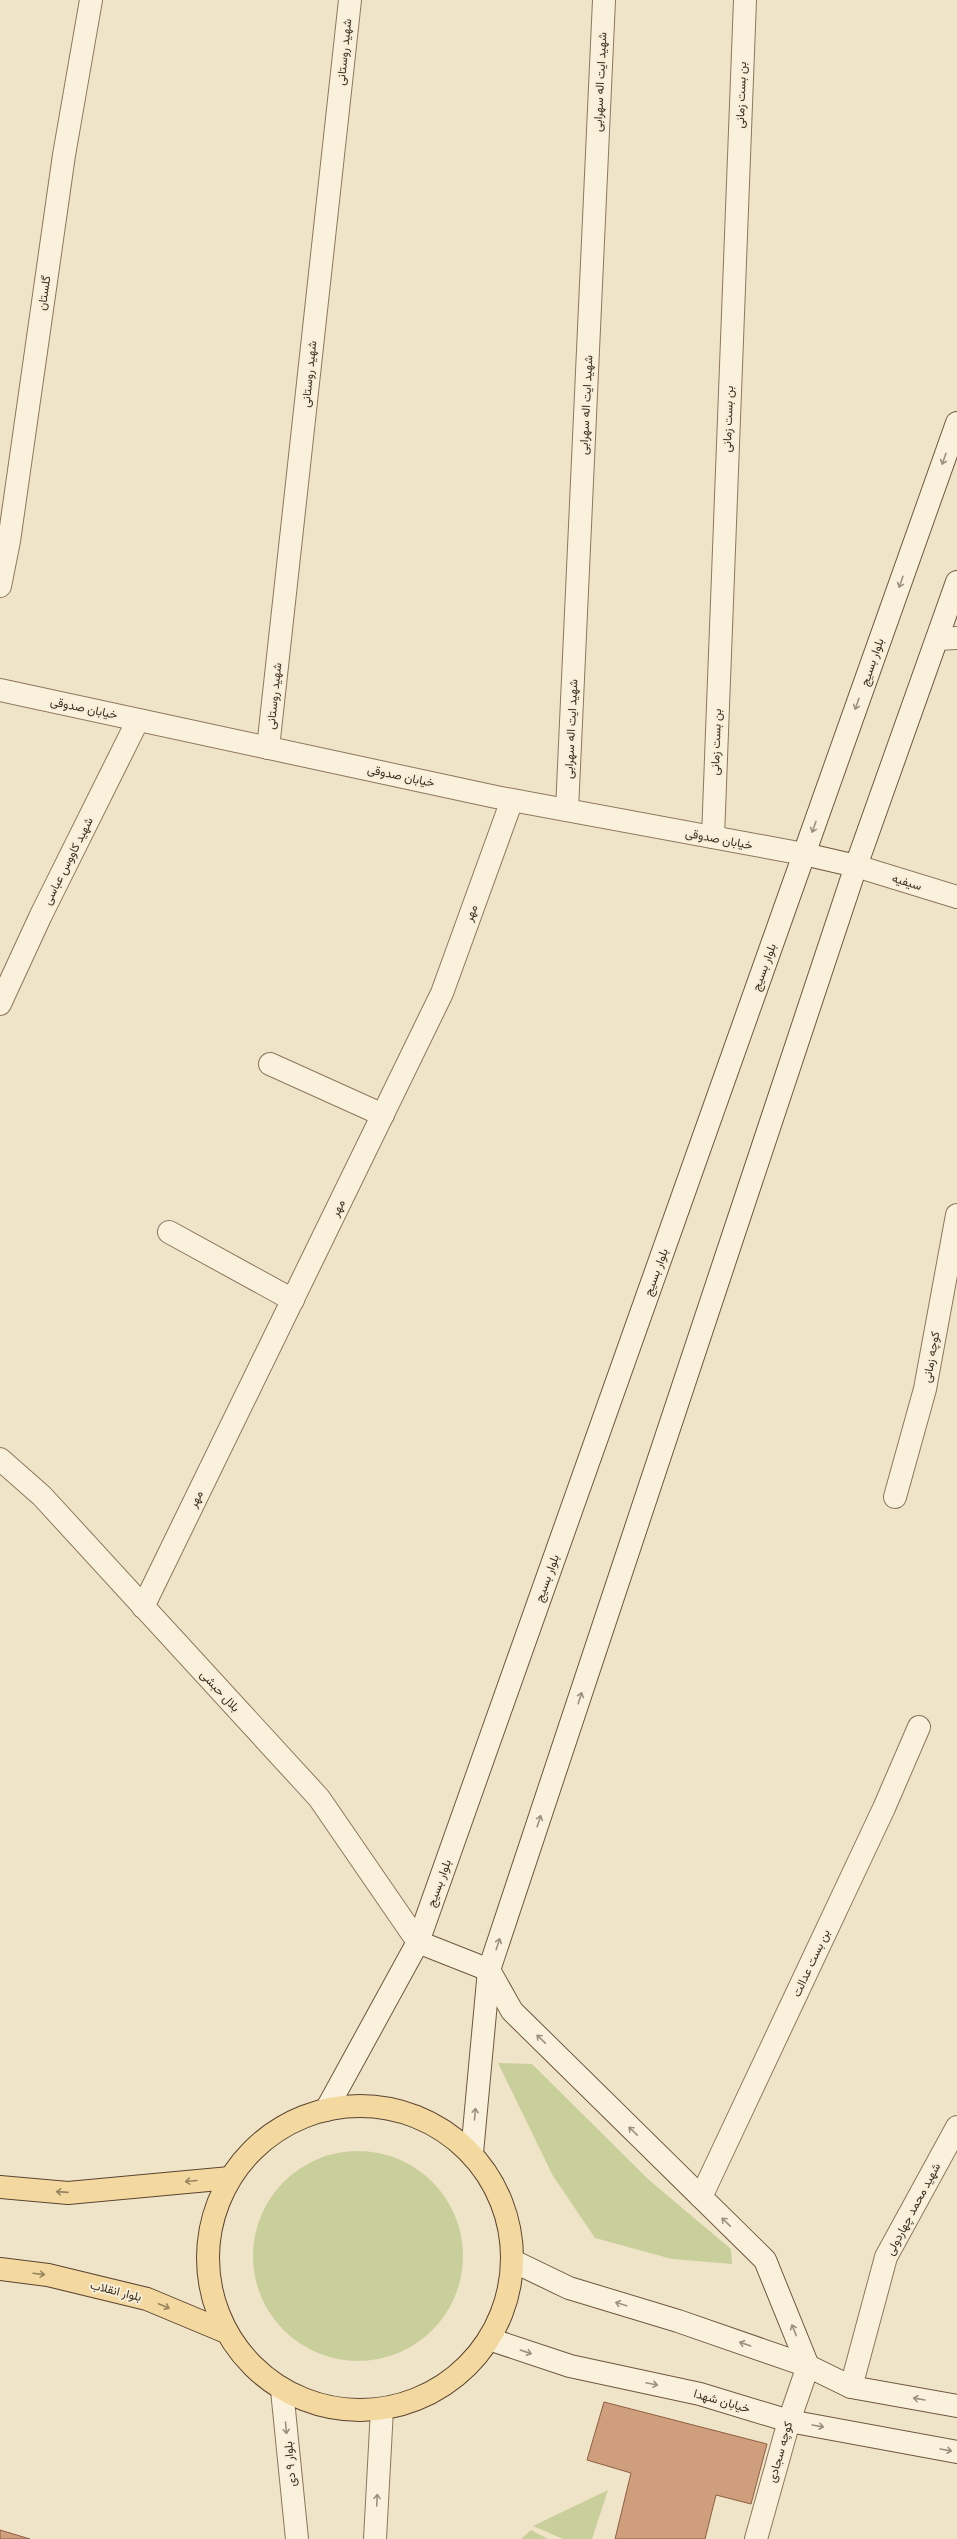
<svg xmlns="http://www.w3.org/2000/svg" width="957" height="2539" font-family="'Playfair Display',Vazirmatn,serif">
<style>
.green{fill:#c9cf9b}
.building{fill:#cf9f7d;stroke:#8d5f41}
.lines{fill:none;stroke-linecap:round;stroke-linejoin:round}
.minor-casing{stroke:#8d765c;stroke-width:24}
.tertiary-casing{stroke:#8d765c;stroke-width:24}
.secondary-casing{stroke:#6f573f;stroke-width:24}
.primary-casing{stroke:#5b4430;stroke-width:24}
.minor{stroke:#faf1dc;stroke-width:22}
.tertiary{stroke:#faf1dc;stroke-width:22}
.secondary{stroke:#faf1dc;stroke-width:22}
.primary{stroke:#f3d9a0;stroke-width:22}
.oneway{stroke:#9c907e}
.oneway2{stroke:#988460}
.labels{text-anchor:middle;stroke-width:4;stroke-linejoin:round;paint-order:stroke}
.street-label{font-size:12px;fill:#3d2e20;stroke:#f7eed8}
</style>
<rect width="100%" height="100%" fill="#f0e4c8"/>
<!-- green -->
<g class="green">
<path d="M498,2063L532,2064L649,2180L731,2249L732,2264L672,2259L595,2238L553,2176Z"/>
<circle cx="358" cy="2256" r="105"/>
<path d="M608,2490L592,2539H563L533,2526Z"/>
<path d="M531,2530L548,2539H521Z"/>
</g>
<!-- building -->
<g class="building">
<path d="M604,2402L767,2444L751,2504L716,2495L705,2539H615L631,2473L587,2460Z"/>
<path d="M0,2530L30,2539H0Z"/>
</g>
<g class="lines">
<!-- minor casing -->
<g class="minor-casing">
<g id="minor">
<path d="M0,586L9,541L64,155L91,0"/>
<path d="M937,639L957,638"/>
<path d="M268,748L350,0"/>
<path d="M567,810L604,0"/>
<path d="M713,837L745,0"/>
<path d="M856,866L957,897"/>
<path d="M0,1004L41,915L138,720"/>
<path d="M270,1064L383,1115"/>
<path d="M169,1232L293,1300"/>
<path d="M895,1497L925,1389L957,1215"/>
<path d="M143,1607L442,993L512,800"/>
<path d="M701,2197L884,1808L919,1727"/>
<path d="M851,2387L886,2257L957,2127"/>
<path d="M756,2539L789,2421L808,2366"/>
</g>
</g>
<!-- tertiary casing -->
<g class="tertiary-casing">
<g id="tertiary">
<path d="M0,690L496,797L804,854"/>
<path d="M0,1459L42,1496L319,1798L418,1942"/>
<path d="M282,2390L297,2539"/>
<path d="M375,2539L382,2409"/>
</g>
</g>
<!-- secondary casing -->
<g class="secondary-casing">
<g id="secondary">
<path d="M804,854L856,866"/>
<path d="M418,1942L489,1970L512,2011L765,2260L808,2366"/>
<path d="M326,2110L418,1942L957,423"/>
<path d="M472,2153L489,1970L856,866L957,582"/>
<path d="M513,2261L569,2288L678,2321L808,2366L851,2387L957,2406"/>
<path d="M489,2339L570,2366L700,2394L789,2421L957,2452"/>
</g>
</g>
<!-- primary casing -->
<g class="primary-casing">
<g id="primary">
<circle cx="360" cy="2258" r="152"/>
<path d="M0,2187L68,2193L230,2178"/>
<path d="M0,2269L48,2275L147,2299L226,2332"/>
</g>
</g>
<!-- minor -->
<use href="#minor" class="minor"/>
<!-- tertiary -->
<use href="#tertiary" class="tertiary"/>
<!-- secondary -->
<use href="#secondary" class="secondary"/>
<!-- primary -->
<use href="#primary" class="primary"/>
</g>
<!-- one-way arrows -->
<defs><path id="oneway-shaft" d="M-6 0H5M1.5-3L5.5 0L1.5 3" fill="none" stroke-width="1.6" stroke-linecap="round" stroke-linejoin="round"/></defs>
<g class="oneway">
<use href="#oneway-shaft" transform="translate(944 459) rotate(109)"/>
<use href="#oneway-shaft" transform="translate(901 582) rotate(109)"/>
<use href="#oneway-shaft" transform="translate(857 704) rotate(109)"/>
<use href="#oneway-shaft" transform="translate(814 827) rotate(109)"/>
<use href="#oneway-shaft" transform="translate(580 1698) rotate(-72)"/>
<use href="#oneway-shaft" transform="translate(539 1821) rotate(-72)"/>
<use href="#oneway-shaft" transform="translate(498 1944) rotate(-72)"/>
<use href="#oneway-shaft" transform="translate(541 2039) rotate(-136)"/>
<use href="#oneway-shaft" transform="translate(475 2114) rotate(-85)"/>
<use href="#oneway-shaft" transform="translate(633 2131) rotate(-136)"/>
<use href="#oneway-shaft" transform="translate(726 2222) rotate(-136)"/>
<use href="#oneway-shaft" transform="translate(621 2304) rotate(-163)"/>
<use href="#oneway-shaft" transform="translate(794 2330) rotate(-112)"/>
<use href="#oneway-shaft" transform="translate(745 2344) rotate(-161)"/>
<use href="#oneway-shaft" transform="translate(526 2352) rotate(19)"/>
<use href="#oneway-shaft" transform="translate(652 2384) rotate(12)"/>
<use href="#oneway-shaft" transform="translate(919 2399) rotate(-170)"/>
<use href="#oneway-shaft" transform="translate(818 2426) rotate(10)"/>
<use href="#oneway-shaft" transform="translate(286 2428) rotate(85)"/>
<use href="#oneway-shaft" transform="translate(946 2450) rotate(10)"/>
<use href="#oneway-shaft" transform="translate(377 2500) rotate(-87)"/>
</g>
<g class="oneway2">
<use href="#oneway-shaft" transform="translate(191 2181) rotate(175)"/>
<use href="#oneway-shaft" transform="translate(62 2192) rotate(-176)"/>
<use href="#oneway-shaft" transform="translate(39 2274) rotate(7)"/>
<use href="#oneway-shaft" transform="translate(164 2306) rotate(23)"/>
</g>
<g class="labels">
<!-- street labels -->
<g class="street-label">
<text transform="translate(344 52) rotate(-84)" y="4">شهید روستانی</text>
<text transform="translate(600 82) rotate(-87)" y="4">شهید ایت اله سهرابی</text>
<text transform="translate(741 95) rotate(-88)" y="4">بن بست زمانی</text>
<text transform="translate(44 293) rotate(-82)" y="4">گلستان</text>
<text transform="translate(309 374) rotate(-84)" y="4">شهید روستانی</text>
<text transform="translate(586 405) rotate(-87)" y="4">شهید ایت اله سهرابی</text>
<text transform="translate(728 419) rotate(-88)" y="4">بن بست زمانی</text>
<text transform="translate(872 662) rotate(-71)" y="4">بلوار بسیج</text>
<text transform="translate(274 696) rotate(-84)" y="4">شهید روستانی</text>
<text transform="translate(84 708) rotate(12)" y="4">خیابان صدوقی</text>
<text transform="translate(571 729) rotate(-87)" y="4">شهید ایت اله سهرابی</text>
<text transform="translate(716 742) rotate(-88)" y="4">بن بست زمانی</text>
<text transform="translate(401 776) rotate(12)" y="4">خیابان صدوقی</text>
<text transform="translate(719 839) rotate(11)" y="4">خیابان صدوقی</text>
<text transform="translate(68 861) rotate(-63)" y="4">شهید کاووس عباسی</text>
<text transform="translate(907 882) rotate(17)" y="4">سیفیه</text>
<text transform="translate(471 913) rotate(-70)" y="4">مهر</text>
<text transform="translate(764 967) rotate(-70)" y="4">بلوار بسیج</text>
<text transform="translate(338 1208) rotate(-64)" y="4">مهر</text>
<text transform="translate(656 1272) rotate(-70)" y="4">بلوار بسیج</text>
<text transform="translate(931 1357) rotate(-80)" y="4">کوچه زمانی</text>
<text transform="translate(196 1499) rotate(-64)" y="4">مهر</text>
<text transform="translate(547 1578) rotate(-70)" y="4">بلوار بسیج</text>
<text transform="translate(220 1691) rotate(47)" y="4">بلال حبشی</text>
<text transform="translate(439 1883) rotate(-70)" y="4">بلوار بسیج</text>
<text transform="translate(811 1963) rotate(-65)" y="4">بن بست عدالت</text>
<text transform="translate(913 2209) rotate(-62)" y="4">شهید محمد چهاردولی</text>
<text transform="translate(116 2291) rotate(14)" y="4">بلوار انقلاب</text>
<text transform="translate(722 2401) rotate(16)" y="4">خیابان شهدا</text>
<text transform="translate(780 2452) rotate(-74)" y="4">کوچه سجادی</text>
<text transform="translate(290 2464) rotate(-95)" y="4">بلوار ۹ دی</text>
</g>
</g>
</svg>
